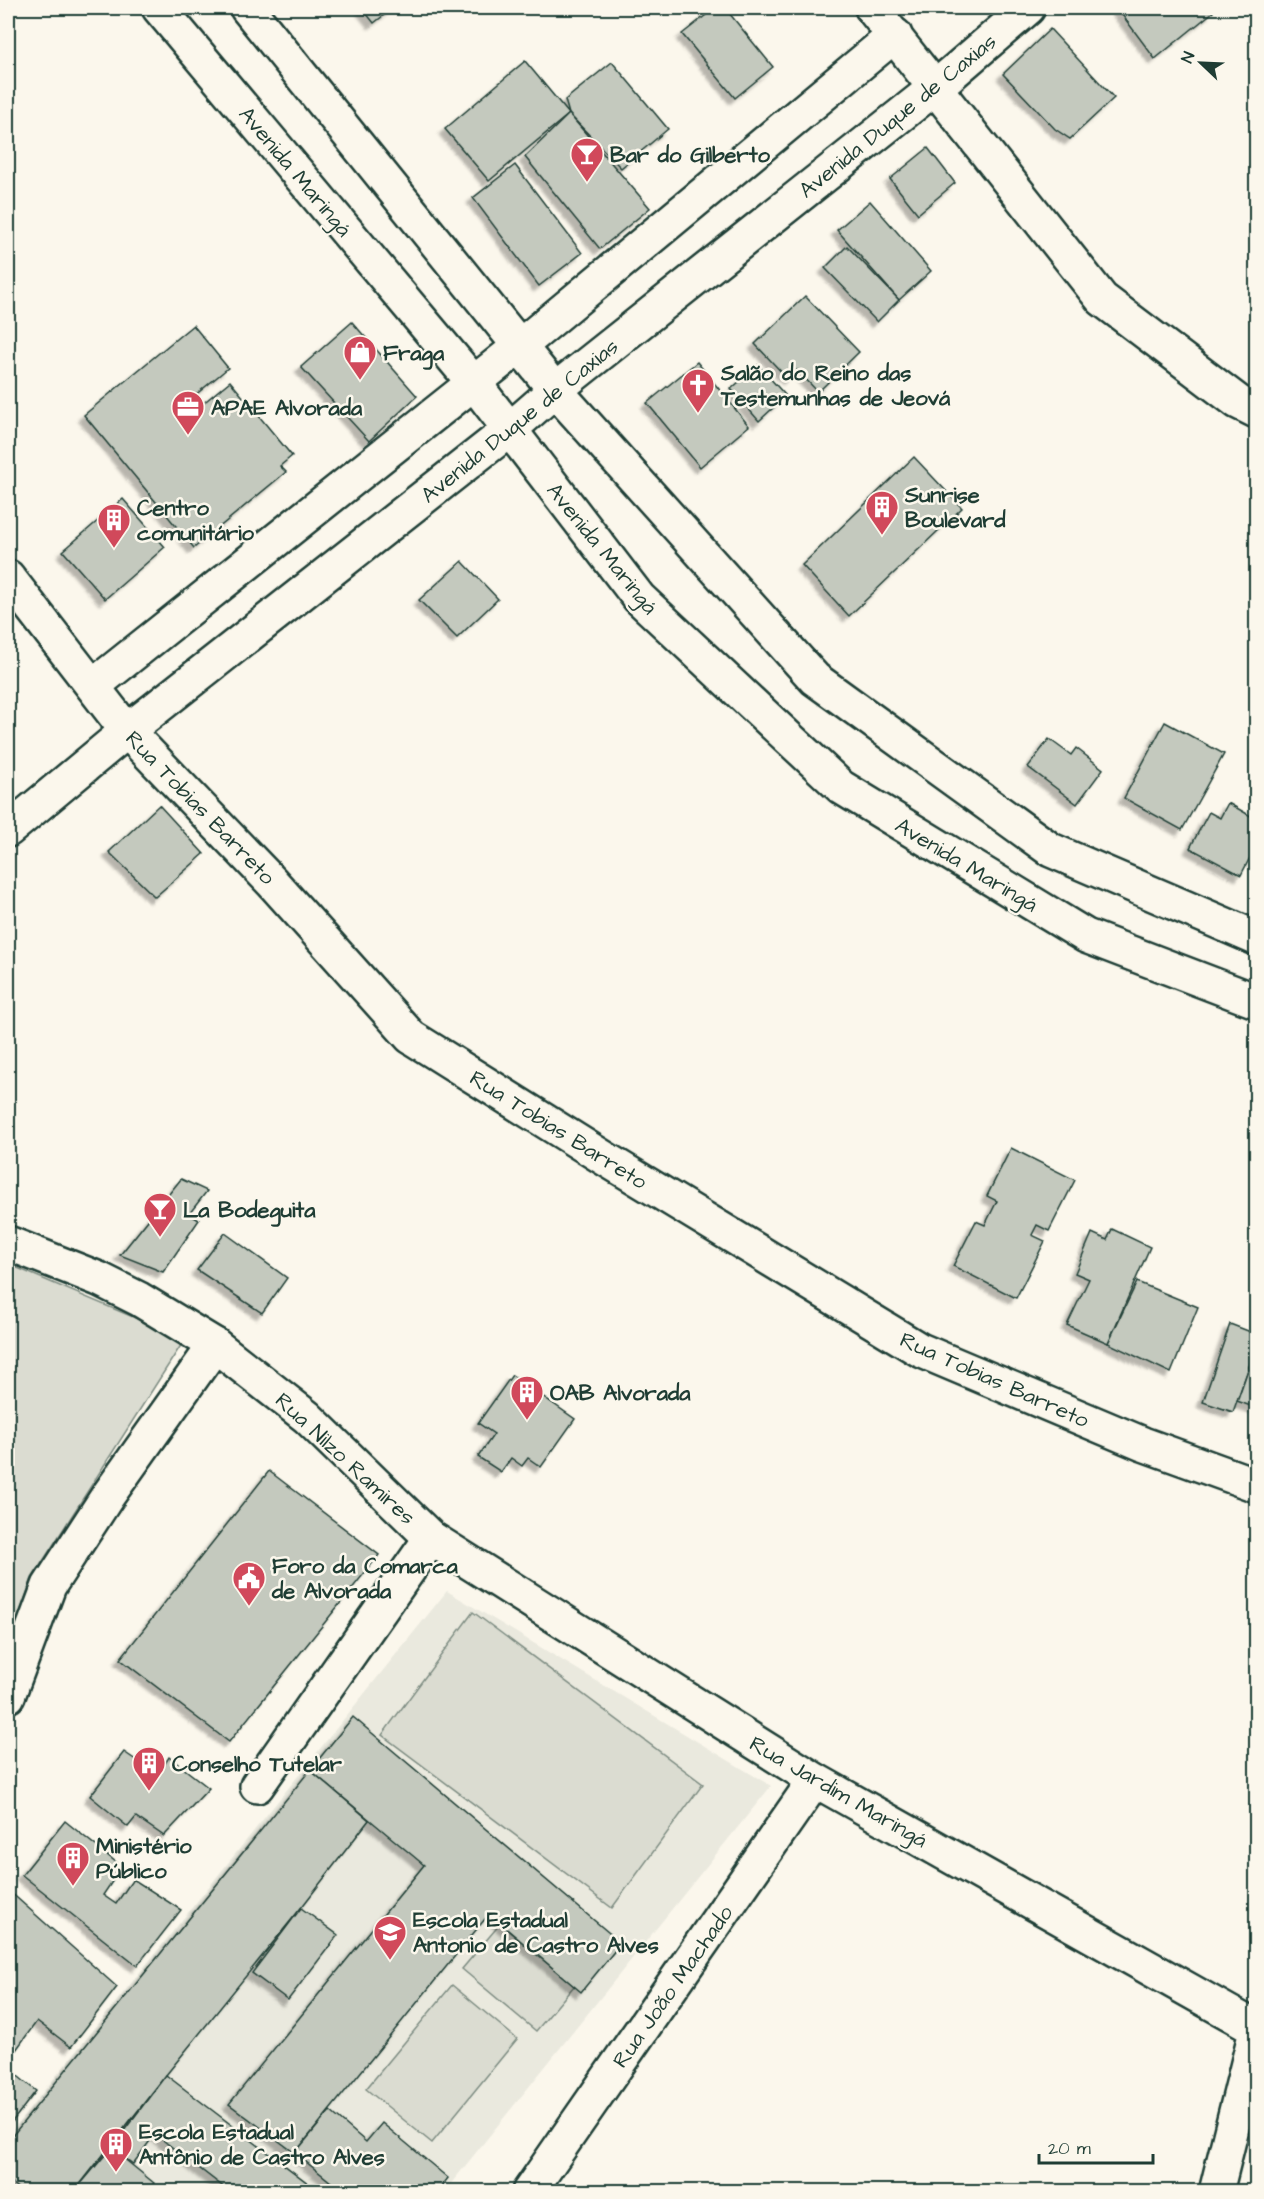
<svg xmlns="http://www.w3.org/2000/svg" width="1264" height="2199" font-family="'Architects Daughter',sans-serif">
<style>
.built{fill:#eae9de}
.green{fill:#dbdcd1;stroke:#7d8c82;stroke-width:1.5}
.building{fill:#c4c9be;stroke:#1f3d34;stroke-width:1.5;filter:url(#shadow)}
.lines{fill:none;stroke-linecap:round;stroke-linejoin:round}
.minor-casing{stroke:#1f3d34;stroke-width:38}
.major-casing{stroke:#1f3d34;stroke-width:38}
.minor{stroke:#fbf7ec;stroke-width:33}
.major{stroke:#fbf7ec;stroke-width:33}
.labels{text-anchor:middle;stroke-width:5;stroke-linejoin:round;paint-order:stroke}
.street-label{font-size:22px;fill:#1f3d34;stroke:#fbf7ec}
.poi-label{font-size:22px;font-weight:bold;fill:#1f3d34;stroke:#fbf7ec;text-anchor:start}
</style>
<defs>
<filter id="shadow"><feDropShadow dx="-5.5" dy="5.5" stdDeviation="1.5" flood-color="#0004"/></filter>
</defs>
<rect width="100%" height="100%" fill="#fbf7ec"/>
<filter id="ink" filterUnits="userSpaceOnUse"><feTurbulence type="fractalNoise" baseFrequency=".0167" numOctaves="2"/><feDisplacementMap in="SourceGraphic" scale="12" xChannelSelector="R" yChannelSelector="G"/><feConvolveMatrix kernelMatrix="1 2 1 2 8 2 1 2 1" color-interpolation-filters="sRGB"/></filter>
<g filter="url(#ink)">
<!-- built -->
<path class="built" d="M447,1591L771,1786L445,2191L8,2192V2136Z"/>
<!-- green -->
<g class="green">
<path d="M8,1264L185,1339L32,1578L8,1648Z"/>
<path d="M473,1612L703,1784L612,1908L382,1735Z"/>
<path d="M500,1924L574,1986L536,2031L462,1969Z"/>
<path d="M452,1985L517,2039L432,2143L366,2089Z"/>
</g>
<!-- building -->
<g class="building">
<path d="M362,8H393L374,23Z"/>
<path d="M715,8H725L773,67L735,98L682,34Z"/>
<path d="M1117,8H1209L1213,12L1155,59Z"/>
<path d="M1050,29L1114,98L1070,139L1055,129L1003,74Z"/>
<path d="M525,61L569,114L489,181L445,129Z"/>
<path d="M612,62L668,129L621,168L569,114L565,100Z"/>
<path d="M569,114L650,208L600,249L525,157Z"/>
<path d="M928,148L955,183L918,214L890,179Z"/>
<path d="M515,165L582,253L539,286L473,198Z"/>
<path d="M870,201L931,271L899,300L837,230Z"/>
<path d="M847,246L899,300L877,322L825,268Z"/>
<path d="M805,296L859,352L818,392L797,370L788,379L755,344Z"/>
<path d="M352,322L417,396L369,441L301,367Z"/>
<path d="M193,325L228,368L182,406L189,415L230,381L292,456L280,466L286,472L194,548L84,415Z"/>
<path d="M697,362L749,426L700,467L647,403Z"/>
<path d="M758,365L786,396L759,421L731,389Z"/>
<path d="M914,457L962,508L849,616L802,565Z"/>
<path d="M123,499L165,547L105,599L63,551Z"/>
<path d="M462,561L498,599L457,638L419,600Z"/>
<path d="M1165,722L1224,754L1182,830L1124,798Z"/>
<path d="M1049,739L1071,755L1076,748L1103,769L1077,804L1028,767Z"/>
<path d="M1228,803L1256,819V846L1241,875L1190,848L1209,812L1220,818Z"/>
<path d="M159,805L204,854L155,897L109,852Z"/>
<path d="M1011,1148L1075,1180L1049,1231L1037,1225L1032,1235L1045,1241L1016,1298L953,1266L976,1221L985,1225L997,1201L987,1196Z"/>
<path d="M181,1179L207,1191L189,1214L199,1220L163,1272L120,1255Z"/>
<path d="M1112,1229L1150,1247L1108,1343L1067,1325L1089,1279L1075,1273L1092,1233L1107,1240Z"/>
<path d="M225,1233L287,1278L262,1313L197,1270Z"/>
<path d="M1137,1282L1198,1307L1171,1373L1108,1343Z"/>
<path d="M1230,1324L1256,1334V1347L1233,1412L1203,1402Z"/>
<path d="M1256,1347V1408L1237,1401Z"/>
<path d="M512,1375L575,1419L541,1467L528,1458L522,1466L511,1458L501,1472L478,1457L494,1434L478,1423Z"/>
<path d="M269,1471L379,1555L229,1742L120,1659Z"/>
<path d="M353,1717L621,1943L581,1992L489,1914L295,2153L229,2104L424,1865L310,1770Z"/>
<path d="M124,1752L158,1775L169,1757L209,1788L164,1836L136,1817L128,1827L90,1796Z"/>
<path d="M310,1770L369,1820L301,1908L166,2075L74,2192H22L8,2180V2141Z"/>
<path d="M65,1821L122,1867L103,1895L116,1904L133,1879L181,1910L137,1966L22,1875Z"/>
<path d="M8,1890L117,1987L71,2047L37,2021L8,2061Z"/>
<path d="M301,1908L338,1935L288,2000L252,1973Z"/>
<path d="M8,2068L36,2091L8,2127Z"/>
<path d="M166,2075L309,2184L303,2192H230L155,2134L133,2164L111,2148Z"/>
<path d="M330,2111L366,2142L382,2123L448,2178L437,2192H326L332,2183L295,2153Z"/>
<path d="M111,2148L154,2183L147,2192H74Z"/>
</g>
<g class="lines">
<!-- minor casing -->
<g class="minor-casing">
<g id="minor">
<path d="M872,8L1102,299L1238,402L1256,411"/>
<path d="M8,577L127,731L272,882L411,1037L604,1158L920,1350L1143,1444L1256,1485"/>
<path d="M93,686L520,346L895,35"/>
<path d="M8,830L127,731L508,431L555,390L936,87L1028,8"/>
<path d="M8,1243L99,1279L139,1299L215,1345L307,1417L431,1538L815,1780L1256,2028"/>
<path d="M8,1696L49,1586L107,1497L215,1345"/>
<path d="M257,1786L431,1538"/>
<path d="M529,2192L815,1780"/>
<path d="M1216,2192L1256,2031"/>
</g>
</g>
<!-- major casing -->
<g class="major-casing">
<g id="major">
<path d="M159,8L474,383L639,598L841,787L1086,936L1256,1001"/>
<path d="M247,8L555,390L815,679L1051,850L1256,938"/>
</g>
</g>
<!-- minor -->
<use href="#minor" class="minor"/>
<!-- major -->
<use href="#major" class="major"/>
</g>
</g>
<!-- icons -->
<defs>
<g id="bar-pin" transform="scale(1.725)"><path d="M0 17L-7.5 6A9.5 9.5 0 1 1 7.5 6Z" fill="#d1495b" stroke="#fbf7ec"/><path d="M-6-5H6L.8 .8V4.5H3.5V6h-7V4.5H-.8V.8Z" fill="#fff"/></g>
<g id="shop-pin" transform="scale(1.725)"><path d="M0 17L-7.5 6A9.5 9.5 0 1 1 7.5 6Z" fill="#d1495b" stroke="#fbf7ec"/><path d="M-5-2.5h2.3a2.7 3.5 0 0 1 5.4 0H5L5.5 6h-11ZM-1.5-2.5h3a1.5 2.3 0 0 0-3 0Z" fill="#fff"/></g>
<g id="church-pin" transform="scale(1.725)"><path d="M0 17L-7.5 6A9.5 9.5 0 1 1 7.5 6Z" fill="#d1495b" stroke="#fbf7ec"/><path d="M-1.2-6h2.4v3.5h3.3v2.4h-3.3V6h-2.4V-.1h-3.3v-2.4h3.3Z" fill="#fff"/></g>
<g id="office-pin" transform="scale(1.725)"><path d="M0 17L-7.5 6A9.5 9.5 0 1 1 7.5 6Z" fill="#d1495b" stroke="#fbf7ec"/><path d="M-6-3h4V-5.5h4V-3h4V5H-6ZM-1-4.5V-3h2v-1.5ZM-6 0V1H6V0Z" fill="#fff"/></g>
<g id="building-pin" transform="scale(1.725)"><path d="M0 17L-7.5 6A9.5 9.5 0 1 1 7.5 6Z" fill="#d1495b" stroke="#fbf7ec"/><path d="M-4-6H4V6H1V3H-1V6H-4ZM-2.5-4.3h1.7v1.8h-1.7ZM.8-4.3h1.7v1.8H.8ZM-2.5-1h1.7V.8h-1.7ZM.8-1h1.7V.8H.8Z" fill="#fff"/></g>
<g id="civic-pin" transform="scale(1.725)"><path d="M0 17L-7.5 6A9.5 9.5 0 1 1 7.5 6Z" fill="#d1495b" stroke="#fbf7ec"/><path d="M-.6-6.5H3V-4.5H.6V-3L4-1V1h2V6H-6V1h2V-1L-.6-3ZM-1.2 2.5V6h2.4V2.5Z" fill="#fff"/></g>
<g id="school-pin" transform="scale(1.725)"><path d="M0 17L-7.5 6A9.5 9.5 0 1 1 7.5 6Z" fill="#d1495b" stroke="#fbf7ec"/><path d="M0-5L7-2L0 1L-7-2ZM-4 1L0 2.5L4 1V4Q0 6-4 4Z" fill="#fff"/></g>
</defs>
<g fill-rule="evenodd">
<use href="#bar-pin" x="587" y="154"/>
<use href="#shop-pin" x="360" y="352"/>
<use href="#church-pin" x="698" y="385"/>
<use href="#office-pin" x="188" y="407"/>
<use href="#building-pin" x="882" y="507"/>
<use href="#building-pin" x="114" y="520"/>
<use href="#bar-pin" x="160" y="1209"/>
<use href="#building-pin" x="527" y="1392"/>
<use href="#civic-pin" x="249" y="1578"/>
<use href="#building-pin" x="149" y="1763"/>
<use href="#building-pin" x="73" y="1858"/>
<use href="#school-pin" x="390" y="1932"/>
<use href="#building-pin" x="116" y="2144"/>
</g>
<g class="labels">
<!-- street labels -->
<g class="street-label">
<text transform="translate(897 115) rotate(-39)" y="8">Avenida Duque de Caxias</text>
<text transform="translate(296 171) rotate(50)" y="8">Avenida Maringá</text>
<text transform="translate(519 420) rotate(-39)" y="8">Avenida Duque de Caxias</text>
<text transform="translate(603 548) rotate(51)" y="8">Avenida Maringá</text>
<text transform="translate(201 807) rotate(46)" y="8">Rua Tobias Barreto</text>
<text transform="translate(967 864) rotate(31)" y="8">Avenida Maringá</text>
<text transform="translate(559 1129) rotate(32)" y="8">Rua Tobias Barreto</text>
<text transform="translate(995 1379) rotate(24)" y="8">Rua Tobias Barreto</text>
<text transform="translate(346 1458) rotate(43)" y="8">Rua Nilzo Ramires</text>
<text transform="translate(839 1791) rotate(30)" y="8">Rua Jardim Maringá</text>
<text transform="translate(672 1986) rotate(-55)" y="8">Rua João Machado</text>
</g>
<!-- poi labels -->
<g class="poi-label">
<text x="610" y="162">Bar do Gilberto</text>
<text x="383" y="360">Fraga</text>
<text x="721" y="380">Salão do Reino das<tspan x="721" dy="25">Testemunhas de Jeová</tspan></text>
<text x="211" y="415">APAE Alvorada</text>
<text x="905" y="502">Sunrise<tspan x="905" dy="25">Boulevard</tspan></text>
<text x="137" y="515">Centro<tspan x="137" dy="25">comunitário</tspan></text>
<text x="183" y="1217">La Bodeguita</text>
<text x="550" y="1400">OAB Alvorada</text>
<text x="272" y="1573">Foro da Comarca<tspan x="272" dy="25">de Alvorada</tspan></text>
<text x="172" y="1771">Conselho Tutelar</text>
<text x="96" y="1853">Ministério<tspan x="96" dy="25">Público</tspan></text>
<text x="413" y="1927">Escola Estadual<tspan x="413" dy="25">Antonio de Castro Alves</tspan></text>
<text x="139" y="2139">Escola Estadual<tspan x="139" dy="25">Antônio de Castro Alves</tspan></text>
</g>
</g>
<!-- margin -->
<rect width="1264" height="2199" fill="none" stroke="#fbf7ec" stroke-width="30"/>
<rect x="15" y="15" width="1234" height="2169" fill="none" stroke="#1f3d34" stroke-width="2" filter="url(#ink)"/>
<!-- north arrow -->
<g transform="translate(1201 63) rotate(293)" stroke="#fbf7ec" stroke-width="4.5" paint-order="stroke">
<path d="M0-4.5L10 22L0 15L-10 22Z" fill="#1f3d34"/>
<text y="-9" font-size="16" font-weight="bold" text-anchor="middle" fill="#1f3d34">N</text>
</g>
<!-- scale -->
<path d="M1039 2154v9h114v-9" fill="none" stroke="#1f3d34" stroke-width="3"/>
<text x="1048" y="2154" font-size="18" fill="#1f3d34" stroke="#fbf7ec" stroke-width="4.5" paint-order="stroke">20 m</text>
</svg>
